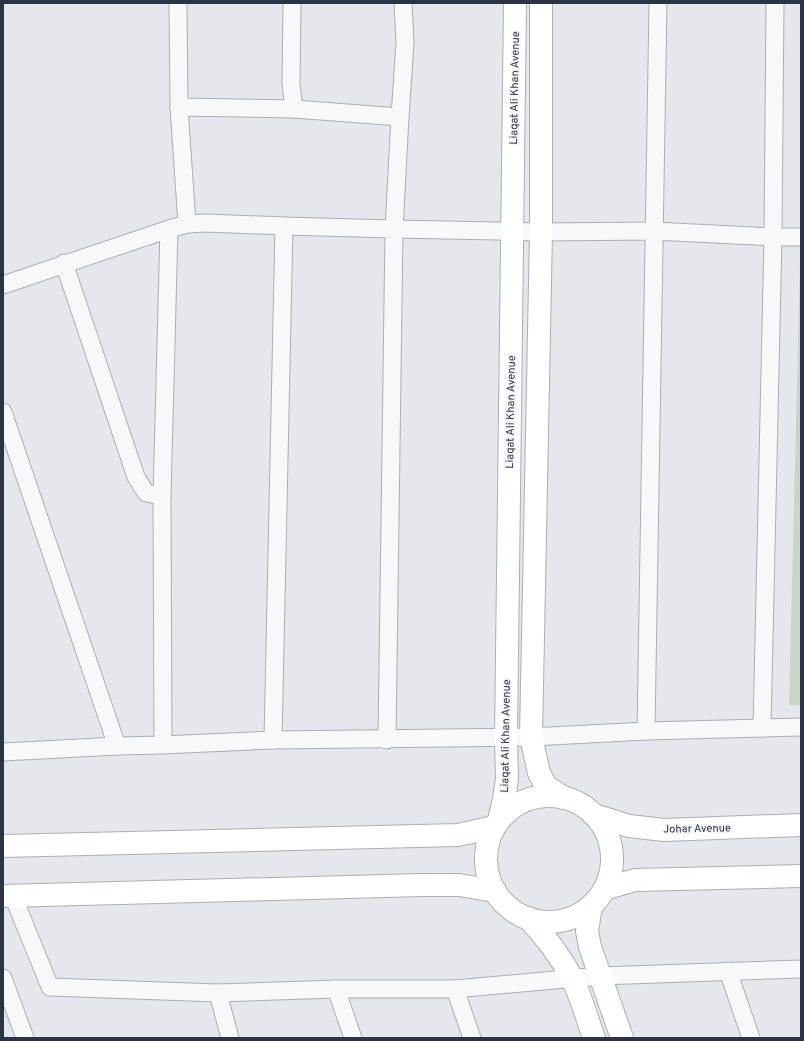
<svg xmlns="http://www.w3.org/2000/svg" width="804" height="1041" font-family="Overpass,sans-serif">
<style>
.green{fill:#c9d6c5}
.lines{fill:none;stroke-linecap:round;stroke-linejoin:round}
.street-casing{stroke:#a9aeb7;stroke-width:19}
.secondary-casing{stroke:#a9aeb7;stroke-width:24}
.street{stroke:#f7f8fa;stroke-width:17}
.secondary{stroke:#fff;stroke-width:22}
.labels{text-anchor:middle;stroke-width:4;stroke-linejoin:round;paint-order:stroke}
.street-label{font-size:11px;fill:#2b3445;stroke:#f4f6f9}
</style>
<rect width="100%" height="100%" fill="#e4e7ec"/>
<!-- green -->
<path class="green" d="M800,265L801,705H789Z"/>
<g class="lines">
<!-- street casing -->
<g class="street-casing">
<g id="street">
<path d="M178,3L179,107L294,109L400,117L394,229L541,232L654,231L773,237H801"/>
<path d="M292,3L291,84L294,109"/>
<path d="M179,107L187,224"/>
<path d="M400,117L405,42L403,3"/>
<path d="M284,226L394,229L387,740"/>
<path d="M169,229L187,224L205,223L284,226L273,740"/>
<path d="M64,263L136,477L146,493L162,496"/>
<path d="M3,285L169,229L162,496L163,745"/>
<path d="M3,412L117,746"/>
<path d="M762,728L773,237L775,3"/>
<path d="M646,731L658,3"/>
<path d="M3,752L117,746L163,745L273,740L531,737L646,731L801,727"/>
<path d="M13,896L50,987L218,993L336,989H455L472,1038"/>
<path d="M728,971L751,1038"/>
<path d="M3,978L25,1038"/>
<path d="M336,989L353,1038"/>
<path d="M455,989L600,976L801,969"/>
<path d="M218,993L230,1038"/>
</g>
</g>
<!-- secondary casing -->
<g class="secondary-casing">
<g id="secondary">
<path d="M541,3V232L531,737L539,773L546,786L564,798"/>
<circle cx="549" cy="859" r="63"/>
<path d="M594,815L629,826L664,830L801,825"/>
<path d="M499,820L504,799L507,779L506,737L515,3"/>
<path d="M3,846L458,835L494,827"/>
<path d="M604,889L635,880L801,876"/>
<path d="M3,896L423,885H459L495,891"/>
<path d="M591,906L587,931L590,947L622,1038"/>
<path d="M528,918C545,936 560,956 572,978C581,996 587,1019 594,1038"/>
</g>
</g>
<!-- street -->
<use href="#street" class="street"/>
<!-- secondary -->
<use href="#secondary" class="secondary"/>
</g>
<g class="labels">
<!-- street labels -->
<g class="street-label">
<text transform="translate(514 88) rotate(-89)" y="4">Liaqat Ali Khan Avenue</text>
<text transform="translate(510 412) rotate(-89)" y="4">Liaqat Ali Khan Avenue</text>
<text transform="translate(505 736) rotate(-89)" y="4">Liaqat Ali Khan Avenue</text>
<text transform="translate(697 828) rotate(-1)" y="4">Johar Avenue</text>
</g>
</g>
<!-- border -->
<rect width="804" height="1041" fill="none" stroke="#2b3445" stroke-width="8"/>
</svg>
